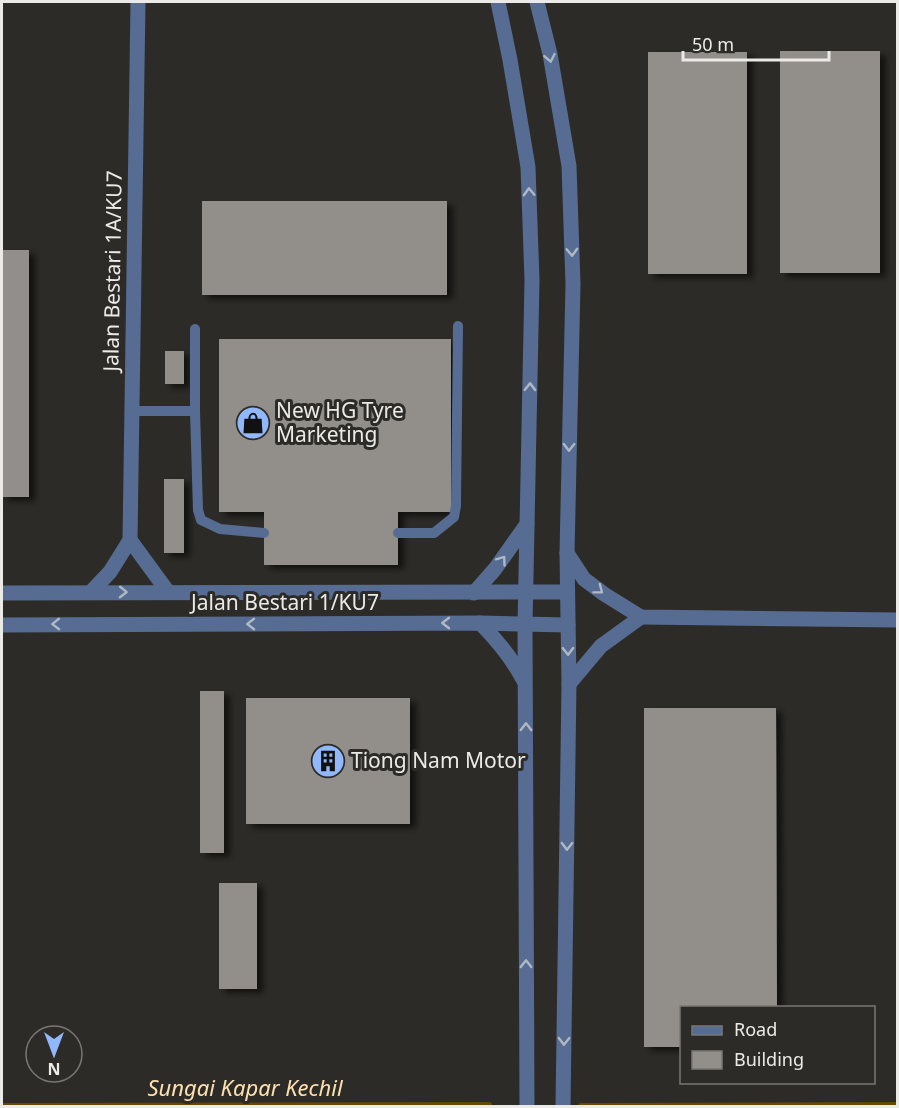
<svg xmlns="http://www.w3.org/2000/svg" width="899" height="1108" font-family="'Noto Sans',sans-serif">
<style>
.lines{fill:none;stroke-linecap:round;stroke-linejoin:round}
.stream{stroke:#674804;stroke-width:6}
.building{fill:#928f8a;filter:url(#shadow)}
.lane{stroke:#566c92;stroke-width:10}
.street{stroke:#566c92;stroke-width:15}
.oneway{stroke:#afb8c5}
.labels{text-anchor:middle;stroke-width:6;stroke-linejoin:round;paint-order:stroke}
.street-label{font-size:21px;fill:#ebeae7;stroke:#2d2b27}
.poi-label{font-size:21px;fill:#ebeae7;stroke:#2d2b27;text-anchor:start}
.water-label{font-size:22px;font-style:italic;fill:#fce0b0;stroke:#2d2b27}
</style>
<defs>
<filter id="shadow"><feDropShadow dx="6" dy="4" stdDeviation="3" flood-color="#0009"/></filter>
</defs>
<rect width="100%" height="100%" fill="#2d2b27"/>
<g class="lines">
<!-- stream -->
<g class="stream">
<path d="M2,1106L489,1105"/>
<path d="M581,1106L898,1105"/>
</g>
</g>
<!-- building -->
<g class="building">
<rect x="780" y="51" width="100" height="222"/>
<rect x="648" y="52" width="99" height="222"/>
<rect x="202" y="201" width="245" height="94"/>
<rect x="2" y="250" width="27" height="247"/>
<path d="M219,339H451V512H398V565H264V512H219Z"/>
<rect x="165" y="351" width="19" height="33"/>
<rect x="164" y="479" width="20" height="74"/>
<rect x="200" y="691" width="24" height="162"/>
<rect x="246" y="698" width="164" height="126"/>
<path d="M644,708H776L777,1008H682V1047H644Z"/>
<rect x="219" y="883" width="38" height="106"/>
</g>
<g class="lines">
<!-- lane -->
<g class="lane">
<path d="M133,411H195L198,510L201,520L220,529L264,533"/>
<path d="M195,411V329"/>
<path d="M398,533H434L454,517L456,506L458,326"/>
</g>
<!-- street -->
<g class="street">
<path d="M498,2L510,60L528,167L532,280L525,625L527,1106"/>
<path d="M537,2L550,54L569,166L573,284L567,553L569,684L563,1106"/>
<path d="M130,540L168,592"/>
<path d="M567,553L584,579L604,594L641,617L898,620"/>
<path d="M92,591L110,572L130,540L138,2"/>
<path d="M2,593L567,592"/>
<path d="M474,593L495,569L527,524"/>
<path d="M480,623C498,641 512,658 524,681"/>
<path d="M2,625L480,623L568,625"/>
<path d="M569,684L601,646L641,617"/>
</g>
</g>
<!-- one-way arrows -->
<defs><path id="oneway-chevron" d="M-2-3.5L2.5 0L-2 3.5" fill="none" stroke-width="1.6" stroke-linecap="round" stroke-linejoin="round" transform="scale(1.5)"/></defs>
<g class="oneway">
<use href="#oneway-chevron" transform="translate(550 58) rotate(79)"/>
<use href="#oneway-chevron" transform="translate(529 192) rotate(-92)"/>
<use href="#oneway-chevron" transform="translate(572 252) rotate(88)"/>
<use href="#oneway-chevron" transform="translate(530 387) rotate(-89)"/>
<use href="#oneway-chevron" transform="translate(569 447) rotate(91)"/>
<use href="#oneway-chevron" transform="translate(502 560) rotate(-54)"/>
<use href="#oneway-chevron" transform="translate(599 590) rotate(37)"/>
<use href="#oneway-chevron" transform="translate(123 592) rotate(1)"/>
<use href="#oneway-chevron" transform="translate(446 623) rotate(180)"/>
<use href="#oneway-chevron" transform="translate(56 624) rotate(179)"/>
<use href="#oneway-chevron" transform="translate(251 624) rotate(180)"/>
<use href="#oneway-chevron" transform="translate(568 651) rotate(89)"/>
<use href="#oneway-chevron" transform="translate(526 727) rotate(-90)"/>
<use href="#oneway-chevron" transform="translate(567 846) rotate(91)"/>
<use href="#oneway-chevron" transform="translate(526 964) rotate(-90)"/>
<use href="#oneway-chevron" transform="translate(564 1041) rotate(91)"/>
</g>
<!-- icons -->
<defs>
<g id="shop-disc" transform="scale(1.725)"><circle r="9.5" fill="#91b8fd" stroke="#2d2b27"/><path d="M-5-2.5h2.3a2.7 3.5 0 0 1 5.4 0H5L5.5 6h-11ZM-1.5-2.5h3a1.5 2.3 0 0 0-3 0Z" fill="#111"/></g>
<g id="building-disc" transform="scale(1.725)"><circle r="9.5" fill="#91b8fd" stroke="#2d2b27"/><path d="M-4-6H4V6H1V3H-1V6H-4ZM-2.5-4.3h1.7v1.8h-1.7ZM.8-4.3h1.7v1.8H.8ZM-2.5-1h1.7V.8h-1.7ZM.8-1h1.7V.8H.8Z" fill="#111"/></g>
</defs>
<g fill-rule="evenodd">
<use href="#shop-disc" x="253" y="423"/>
<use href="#building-disc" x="328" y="761"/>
</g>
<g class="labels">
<!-- street labels -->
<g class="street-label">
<text transform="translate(113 271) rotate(-89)" y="7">Jalan Bestari 1A/KU7</text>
<text x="285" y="610">Jalan Bestari 1/KU7</text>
</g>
<!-- poi labels -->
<g class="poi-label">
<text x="276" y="418">New HG Tyre<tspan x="276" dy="24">Marketing</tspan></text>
<text x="351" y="768">Tiong Nam Motor</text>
</g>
<!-- water labels -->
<g class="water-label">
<text x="245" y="1096">Sungai Kapar Kechil</text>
</g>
</g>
<!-- border -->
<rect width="899" height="1108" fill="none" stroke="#ebeae7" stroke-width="6"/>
<!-- legend -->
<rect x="680" y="1006" width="195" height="78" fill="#2d2b27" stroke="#797774" stroke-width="1.5"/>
<rect x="692" y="1026" width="30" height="9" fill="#566c92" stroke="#797774" stroke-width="1.5"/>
<text x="734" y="1036" font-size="18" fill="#ebeae7">Road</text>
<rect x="692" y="1051" width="30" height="18" fill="#928f8a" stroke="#797774" stroke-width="1.5"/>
<text x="734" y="1066" font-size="18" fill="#ebeae7">Building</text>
<!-- north arrow -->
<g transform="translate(54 1054) rotate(180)"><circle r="28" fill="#2d2b27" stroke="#797774" stroke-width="1.5"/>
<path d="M0-4.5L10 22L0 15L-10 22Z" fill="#91b8fd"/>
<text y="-9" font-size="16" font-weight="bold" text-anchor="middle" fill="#ebeae7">N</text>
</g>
<!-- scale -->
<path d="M683 51v9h146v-9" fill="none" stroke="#ebeae7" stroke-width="3"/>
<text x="692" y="51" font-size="18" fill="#ebeae7" stroke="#2d2b27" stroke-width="4.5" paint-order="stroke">50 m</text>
</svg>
